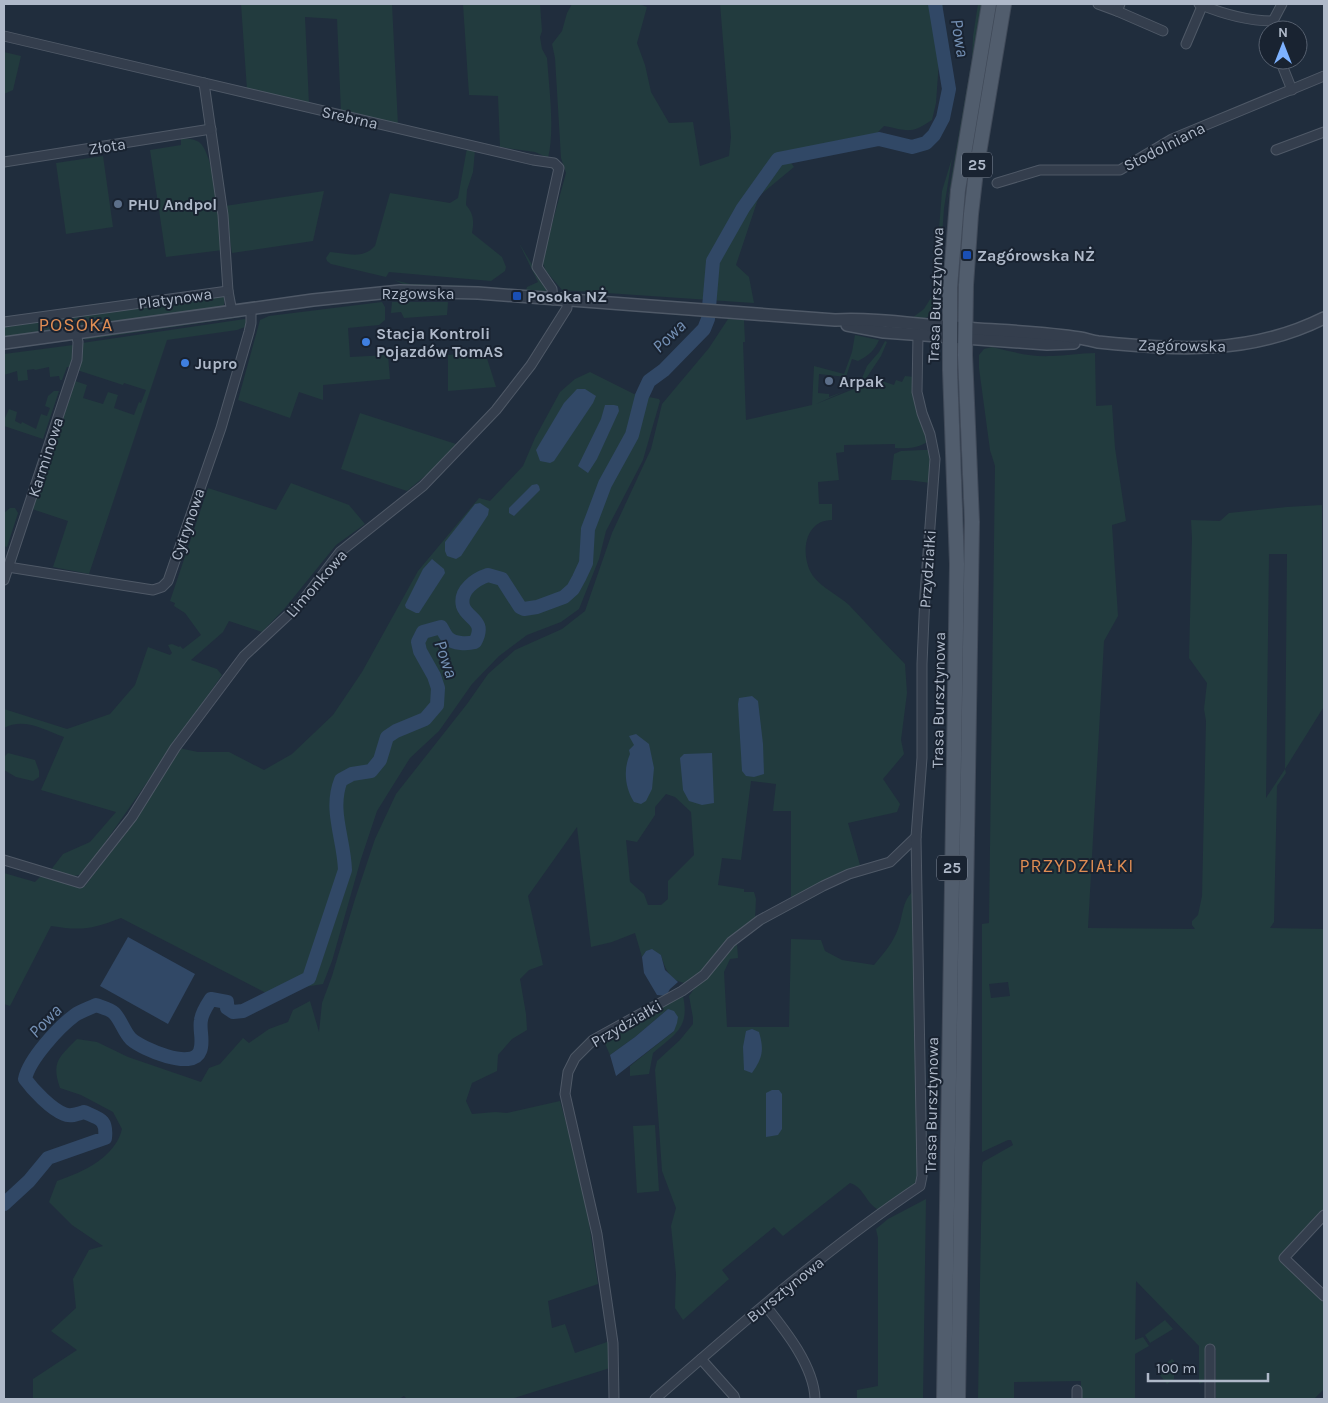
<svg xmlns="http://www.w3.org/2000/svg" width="1328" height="1403" font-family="Karla,sans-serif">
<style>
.green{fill:#223b3e;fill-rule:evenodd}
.water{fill:#314866}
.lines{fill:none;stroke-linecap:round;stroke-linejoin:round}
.river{stroke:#314866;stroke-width:14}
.minor-casing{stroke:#4f5967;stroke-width:11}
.tertiary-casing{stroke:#4f5967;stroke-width:14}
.primary-casing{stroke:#404a59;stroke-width:16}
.minor{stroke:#343e4d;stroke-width:9}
.tertiary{stroke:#343e4d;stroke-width:11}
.primary{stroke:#515d6d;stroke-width:14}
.service-dot{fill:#5c6f8a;stroke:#192331;stroke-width:2}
.transit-dot{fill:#1a4fb4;stroke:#192331;stroke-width:2}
.shop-dot{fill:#3f7fe0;stroke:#192331;stroke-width:2}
.labels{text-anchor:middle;stroke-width:4;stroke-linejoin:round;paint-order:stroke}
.shield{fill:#192331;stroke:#828c9b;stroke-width:1}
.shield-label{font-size:15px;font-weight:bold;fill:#afb9c9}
.street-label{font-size:16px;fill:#afb9c9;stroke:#192331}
.poi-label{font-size:16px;font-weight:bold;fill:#afb9c9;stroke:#192331;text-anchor:start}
.water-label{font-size:18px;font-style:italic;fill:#7490b4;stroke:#192331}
.neighbourhood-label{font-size:18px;letter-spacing:1px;fill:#df8d53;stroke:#192331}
.quarter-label{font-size:19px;letter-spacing:1px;fill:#df8d53;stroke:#192331}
</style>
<rect width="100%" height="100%" fill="#202d3d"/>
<!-- green -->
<g class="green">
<path d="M241,4H392L398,125L341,112L337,19L305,17L309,104L247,90Z"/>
<path d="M463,4H540L542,31L540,37L542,49L547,58C549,87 555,131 548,158L535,152L500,147L498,96L469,95Z"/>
<path d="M572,4H639L647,7L637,43L645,65L651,92L669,123L693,122L700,166L729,156L731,137L720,4H943L936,103L932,120C911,134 909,131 884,126L877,133L840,143L784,153L794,167L759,196L736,265L749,277L754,303L562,290L546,271L542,261L566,173L561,158L555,58L552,44L562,31L567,13Z"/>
<path d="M978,4H983L958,150L946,208L940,305L946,208L972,58L973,36Z"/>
<path d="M4,52L21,56L13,90L4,94Z"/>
<path d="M181,139C188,138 198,139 202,145C215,162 221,227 223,250L166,257L150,150L181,145Z"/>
<path d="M467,148L475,150L473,172L467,190L466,205C474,214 474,222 472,233L502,257L506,267L505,271L491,281L389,272L386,277L331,264L327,261L326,258L330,252C347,253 362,260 375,246L390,193L450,203L458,198Z"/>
<path d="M103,156L113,227L66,234L56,163Z"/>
<path d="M952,158L944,208L937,308C931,319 923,319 912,318L924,309L934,293L942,191Z"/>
<path d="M324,191L313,241L232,253L225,206Z"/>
<path d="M519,243L545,286L547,293L410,287L394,280L410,284L470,286L526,290L527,287L538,282Z"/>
<path d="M218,293L225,297L224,305L221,309L4,340V325Z"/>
<path d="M382,302L385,307V320L379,325L348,328L350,357L388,355L390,379L323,385V400L299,392L290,418L238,400L260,320L269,316Z"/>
<path d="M392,302H448L447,315L404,318L401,312L391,313Z"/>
<path d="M234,316L242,317L84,340L88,337Z"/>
<path d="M245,319L247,322L245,327L237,330L167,340L89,574L53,567L68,521L32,509L73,383L75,381L87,385L83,398L103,404L108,392L118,395L114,408L134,415L139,402L141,403L146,390L124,383L123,385L77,370L82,343Z"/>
<path d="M728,319L744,320L745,342H743L746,420L812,405L814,366L844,374L852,352L855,335L879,340C875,350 868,356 858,361L852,359L846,377L819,374L818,393L829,394V397L848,390L860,383L867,366L879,352L885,341L887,342L881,356L863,383L816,404L859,387L870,379L878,378L879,380L894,385L896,380L902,382L905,376L915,377L928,441C920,448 906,449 895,448V444L844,445V452L836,453L839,480L818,482L819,504H832V520C803,520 800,557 813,576C821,587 839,596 849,605C868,625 886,645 905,664L907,693L901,740L904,754L883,779L900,804L897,812L848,823L860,865L841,872L791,900V811H773L776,784L751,781L741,860L722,858L718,885L744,889V892H754L756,899L755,919L706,970L685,983C670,981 665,969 661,955L646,951L642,957L635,933L612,942L591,947L577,827L528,896L543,965L529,970L520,979L526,1014L527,1030L512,1039L498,1055L497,1071L472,1083L466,1101L472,1114L495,1112L507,1113L560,1101L577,1162L586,1203L598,1284L548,1301L552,1328L565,1324L575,1353L610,1341V1368L511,1399H407L404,1396L399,1399H33V1379L77,1350L51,1331L76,1308L73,1279L89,1250L103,1246L72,1225L49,1202L57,1181C83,1172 115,1158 122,1129L113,1112L81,1095L60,1088C51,1062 59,1057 77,1039L97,1042L128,1057L201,1082L209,1068L220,1064L243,1038L249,1043L269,1029L288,1022L293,1010L310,1001L319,1032L322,1003L332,976L355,899L375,839L396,794L467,704L488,674L515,650L562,629L585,611L612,533L651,449L662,404L709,348ZM666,794L675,797L691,812L694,855L668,881V899L661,905H648L644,894L630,882L626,840L637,842L655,815V807Z"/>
<path d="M73,345L75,352L70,367H67L62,380H60L59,376L50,377L49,367L35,370L34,369L27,370L28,380L18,381L17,371L4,375V354Z"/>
<path d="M992,347C1012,352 1031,357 1051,356C1066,356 1080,353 1095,353L1096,406L1112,405L1115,448L1126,521L1112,525L1118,616L1104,641L1088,928L1195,929L1192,925V921L1198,915L1202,896L1206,721L1204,709L1207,683L1189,658L1192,538L1191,520L1220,521L1229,513L1287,507L1322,505L1323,708L1285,769L1286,773L1277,786L1274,922L1270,928L1324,929V1210L1279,1258L1324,1303V1389L1314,1399H1216V1350H1205L1204,1382L1199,1384V1346L1136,1281L1135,1340L1143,1337L1149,1346L1135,1354V1399H1081V1381L1014,1382V1399H978L982,1166L983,1162L1013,1145L1011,1140H1008L982,1152V924L989,923L995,466L990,450L979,368V355L984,349ZM1269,554H1287L1285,769L1266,798ZM1008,982L1010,996L991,998L989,984Z"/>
<path d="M485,352L496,387L448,391V355Z"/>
<path d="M590,372L634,394L659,399L660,401L643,460L606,531L599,559L579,609L561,622L527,635L499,656L472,684L439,731L410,758L377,811L361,859L332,961L323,984L266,993L121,918C92,929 82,931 51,926L10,1006L4,1004V873L35,882L43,874L85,886L139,815L179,748L198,752H229L264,770L292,754L333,715L362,672L418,571L479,498L490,501L523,466L535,438L560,392L575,379Z"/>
<path d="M54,391H59L43,439L4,426V418H5L9,409L17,412L15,421L21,424L22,422L36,429L41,414L47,416L50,408L45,406L48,396Z"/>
<path d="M360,413L456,444L442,462L407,491L341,469Z"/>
<path d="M923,450H929L931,456L930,483L908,480H891L894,454L901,451Z"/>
<path d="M291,483L349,505L365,524L336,545L285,608L262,632L229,621L223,632L191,660L217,669L222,675L83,874L70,877L50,871L63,854L90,842L116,812L41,790L64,737C44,730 24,717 4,728V709L67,729L110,714L135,685L148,647L170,655L172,653L168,645L172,644L179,647L180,646L183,649L201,635L185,613L174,606L175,603L170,601L208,488L276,510Z"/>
<path d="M10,508H15L18,513L7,547L4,546V513Z"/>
<path d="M8,753L35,760L39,771V777L33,781L16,777L4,770V757Z"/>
<path d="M912,892L919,1174C914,1192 894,1200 879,1210C866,1204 864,1187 850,1183L783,1236L774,1227L722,1270L729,1279L683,1320L675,1308L676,1274L671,1226L676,1208L662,1171L655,1070L657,1061L680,1040L693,1024V1018L689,996L694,989L711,974L733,945L737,943L738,958L730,959L724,972L727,1027H789L791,939L821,940L825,951L842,960L874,965C884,953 893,943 898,929C903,916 902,902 912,892Z"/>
<path d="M683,996C690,1028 675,1034 653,1053L649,1074L630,1076V1066L674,1031L668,1009L635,1037L610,1055L603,1039Z"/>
<path d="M655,1125L659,1191L637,1193L633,1126Z"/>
<path d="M926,1199L923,1399H857V1390L878,1386V1238L876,1229L888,1219Z"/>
<path d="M1165,1320L1173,1329L1150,1343L1145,1335Z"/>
<path d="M1172,1359L1174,1361V1379L1167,1384L1156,1370Z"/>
</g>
<!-- water -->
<g class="water">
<path d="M577,389H585L596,396L593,403L554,461L550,463L540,461L536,450L564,403Z"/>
<path d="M605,405H614L618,406L619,411L597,459L588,473L578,466L601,419Z"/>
<path d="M537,484L539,486L540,490L514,516L509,513V508L532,485Z"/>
<path d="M480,503L489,509L488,515L461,556L456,559L447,556L445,551V542L475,504Z"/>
<path d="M432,559L444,569L445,573L419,613H416L406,608L405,605L423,569Z"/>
<path d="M752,696L758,701L763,744L764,774L754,777L746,776L742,771L738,704L739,698Z"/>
<path d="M636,734L649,744L654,768L652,789L646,801L641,804L634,802C625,788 623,769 630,754L629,750L634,745L629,736Z"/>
<path d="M712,753L714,803L702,805L689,801L683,790L680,758L684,754Z"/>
<path d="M128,937L195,974L168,1024L100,986Z"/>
<path d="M652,949L661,955L665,970L678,982L670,989L666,996L657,995L644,973L642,957L646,951Z"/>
<path d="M668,1009L674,1011L678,1017L677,1023L674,1031L616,1076L610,1055L635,1037Z"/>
<path d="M752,1029L759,1032C764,1050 763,1057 752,1073L744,1070L743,1047L746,1031Z"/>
<path d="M772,1090H779L782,1094V1129L778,1135L766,1137V1093Z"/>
</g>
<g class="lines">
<!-- river -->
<path class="river" d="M4,1204L29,1181L48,1158L105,1138C107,1119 100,1119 84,1112C78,1114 70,1117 64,1114C51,1109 33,1090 25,1079C29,1059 59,1027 75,1015C81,1011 90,1008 96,1005C101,1007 110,1009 114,1013C121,1020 124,1032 131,1039C142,1049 193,1071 200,1051C204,1041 199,1030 201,1020C202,1013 207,1005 211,999L227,1002V1008L233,1012L243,1011L309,978L345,870C344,838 329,810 341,780L352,774L371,771L380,760L387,737L396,731L425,719L437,705L438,688L434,676L420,651L418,642L423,632L441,627C443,630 445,635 448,638C454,644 467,644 475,642C487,620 467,619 463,606C459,590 476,579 488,575L502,579L520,607L524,609L537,607L564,597L573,589L579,578L586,563L588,529L593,516L605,484L632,435L642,396L649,381L664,370L704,329L708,319L713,261L743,208L778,159L879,139L912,147L926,143L934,135L943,118L949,89L935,4"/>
<!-- minor casing -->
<g class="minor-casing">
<g id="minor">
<path d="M1098,4L1117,11L1120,4"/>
<path d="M1199,4C1223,14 1247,21 1273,21"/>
<path d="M1117,11L1163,31"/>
<path d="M1274,30L1273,21L1282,4"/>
<path d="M4,36L533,160L554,163L559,168L537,267L552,289L553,300"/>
<path d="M1186,44L1203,4"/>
<path d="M1280,60L1292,90"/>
<path d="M204,83L223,215L228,291L232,312"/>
<path d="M1276,150L1324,132"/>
<path d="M4,162L211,129"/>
<path d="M997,183L1040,170H1120L1172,139L1324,76"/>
<path d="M4,322L228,291"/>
<path d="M8,567L153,590L162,587L168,581L221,428L249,332L251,323V309"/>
<path d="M4,580L77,360L78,342L76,333"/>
<path d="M4,860L80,883L132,817L175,748L244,656L301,603L340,552L423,486L496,410L531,365L567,308V300"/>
<path d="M1324,1215L1284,1258L1324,1296"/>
<path d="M765,1305C785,1330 814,1366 815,1399"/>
<path d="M701,1359L734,1396L735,1399"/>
<path d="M1077,1390V1399"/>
<path d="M614,1399L613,1343L597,1234L565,1094L568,1072L575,1058L593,1040L682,991L704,975L731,942L760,920L823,886L849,874L890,862L916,837"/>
<path d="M655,1399C740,1325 826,1249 920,1186L922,1176L916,837L922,758V664L925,594L935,459L930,434L922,413L917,392L918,335"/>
<path d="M1210,1399V1349"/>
</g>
</g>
<!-- tertiary casing -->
<g class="tertiary-casing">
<g id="tertiary">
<path d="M847,325L884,332L1047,344L1074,343"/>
<path d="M4,343L313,300L400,291L478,293L835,320C873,318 913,324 952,327C994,331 1038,331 1080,338C1086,339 1092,341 1098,342C1178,350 1250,355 1324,318"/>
</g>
</g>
<!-- primary casing -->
<g class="primary-casing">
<g id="primary">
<path d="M944,1399L957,564L950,370V288L958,190L989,4"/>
<path d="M958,1399L972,522L965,355L966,285L971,214L976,171L1004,4"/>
</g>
</g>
<!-- minor -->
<use href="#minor" class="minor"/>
<!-- tertiary -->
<use href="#tertiary" class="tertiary"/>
<!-- primary -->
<use href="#primary" class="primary"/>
</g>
<!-- markers -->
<g class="service-dot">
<circle cx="118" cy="204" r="5"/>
<circle cx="829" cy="381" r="5"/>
</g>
<g class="transit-dot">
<rect x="962" y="250" width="10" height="10" rx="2.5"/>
<rect x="512" y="291" width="10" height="10" rx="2.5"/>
</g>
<g class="shop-dot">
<circle cx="366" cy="342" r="5"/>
<circle cx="185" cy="363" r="5"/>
</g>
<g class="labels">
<!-- shield labels -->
<g class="shield">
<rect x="962" y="152.5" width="30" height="25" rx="4"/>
<rect x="937" y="855.5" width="30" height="25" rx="4"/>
</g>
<g class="shield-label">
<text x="977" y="170">25</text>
<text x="952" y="873">25</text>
</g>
<!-- street labels -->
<g class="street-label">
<text transform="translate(350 117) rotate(13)" y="6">Srebrna</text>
<text transform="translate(107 146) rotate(-9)" y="6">Złota</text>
<text transform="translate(1164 146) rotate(-27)" y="6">Stodolniana</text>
<text x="418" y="299">Rzgowska</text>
<text transform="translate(935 295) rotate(-88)" y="6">Trasa Bursztynowa</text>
<text transform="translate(175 298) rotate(-8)" y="6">Platynowa</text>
<text transform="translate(1182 345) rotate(1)" y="6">Zagórowska</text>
<text transform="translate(45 457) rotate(-72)" y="6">Karminowa</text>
<text transform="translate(187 524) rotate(-71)" y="6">Cytrynowa</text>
<text transform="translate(927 569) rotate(-86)" y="6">Przydziałki</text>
<text transform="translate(316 583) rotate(-49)" y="6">Limonkowa</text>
<text transform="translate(938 700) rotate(-89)" y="6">Trasa Bursztynowa</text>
<text transform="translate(626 1023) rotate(-30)" y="6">Przydziałki</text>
<text transform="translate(931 1105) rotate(-89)" y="6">Trasa Bursztynowa</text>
<text transform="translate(785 1289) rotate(-39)" y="6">Bursztynowa</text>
</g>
<!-- poi labels -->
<g class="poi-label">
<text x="128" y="210">PHU Andpol</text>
<text x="977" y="261">Zagórowska NŻ</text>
<text x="527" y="302">Posoka NŻ</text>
<text x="376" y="339">Stacja Kontroli<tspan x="376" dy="18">Pojazdów TomAS</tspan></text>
<text x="195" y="369">Jupro</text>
<text x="839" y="387">Arpak</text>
</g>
<!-- water labels -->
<g class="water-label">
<text transform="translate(960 38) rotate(80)" y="6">Powa</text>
<text transform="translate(669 336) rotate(-44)" y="6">Powa</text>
<text transform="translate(446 659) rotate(71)" y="6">Powa</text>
<text transform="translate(45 1021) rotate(-46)" y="6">Powa</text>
</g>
<!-- neighbourhood labels -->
<g class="neighbourhood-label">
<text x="1077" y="872">PRZYDZIAŁKI</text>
</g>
<!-- quarter labels -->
<g class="quarter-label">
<text x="76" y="331">POSOKA</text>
</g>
</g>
<!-- border -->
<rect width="1328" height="1403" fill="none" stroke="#afb9c9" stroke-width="10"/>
<!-- north arrow -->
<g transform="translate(1283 45)"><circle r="24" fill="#192331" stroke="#555f6e"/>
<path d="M0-4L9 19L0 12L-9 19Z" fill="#7db2ff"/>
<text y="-8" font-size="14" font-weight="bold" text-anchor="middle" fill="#afb9c9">N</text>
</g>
<!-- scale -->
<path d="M1148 1373v8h120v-8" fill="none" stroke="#afb9c9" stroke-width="2.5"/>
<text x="1156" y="1373" font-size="15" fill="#afb9c9" stroke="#192331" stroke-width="4" paint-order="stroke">100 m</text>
</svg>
